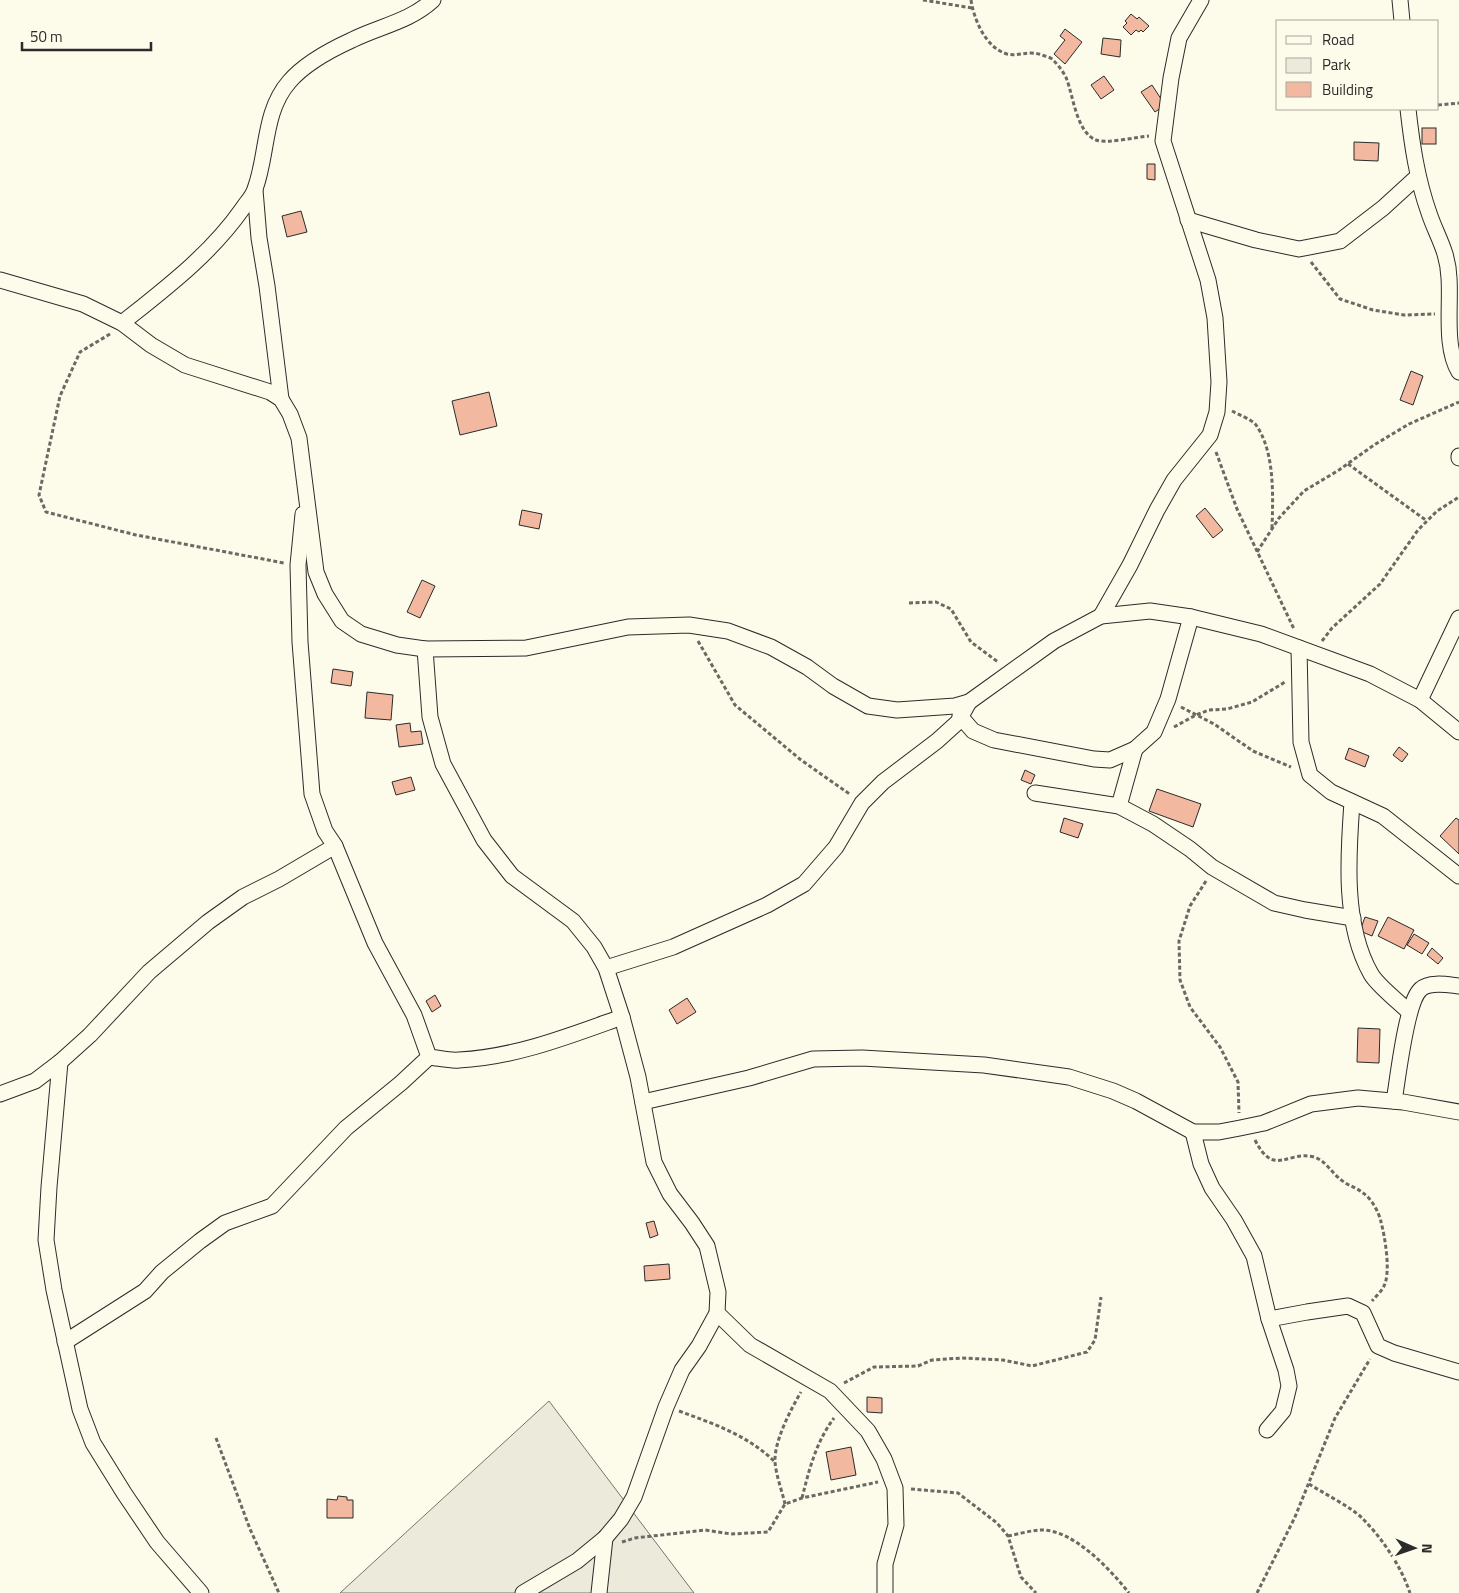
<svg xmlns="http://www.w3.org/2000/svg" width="1459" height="1593" font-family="'Titillium Web',sans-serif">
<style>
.green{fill:#ecebdb;stroke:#74746e}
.building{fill:#f2b8a0;stroke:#2b2b2b}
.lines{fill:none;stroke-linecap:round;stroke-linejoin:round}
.street-casing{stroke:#2b2b2b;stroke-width:17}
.path{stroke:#6a6964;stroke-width:3;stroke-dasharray:4 2.5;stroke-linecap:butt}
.street{stroke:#fdfbea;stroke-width:15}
</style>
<rect width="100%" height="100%" fill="#fdfbea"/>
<!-- green -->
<path class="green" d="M549,1401L694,1593H340Z"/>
<!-- building -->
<g class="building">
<path d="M1131,14L1137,19L1139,17L1149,26L1143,32L1141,30L1139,32L1136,30L1131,35L1123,27L1127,23L1125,21Z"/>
<path d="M1065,29L1082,42L1065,64L1054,54L1065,40L1060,36Z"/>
<path d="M1103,38L1121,40L1120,57L1101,54Z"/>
<path d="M1104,76L1114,90L1101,99L1091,85Z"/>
<path d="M1152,85L1165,105L1155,112L1141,92Z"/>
<rect x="1422" y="128" width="14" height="16"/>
<path d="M1354,142L1379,143L1378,161L1354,160Z"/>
<path d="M1147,164H1155V180L1147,179Z"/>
<path d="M301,211L307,232L287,237L282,216Z"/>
<path d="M1411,371L1423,376L1413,405L1400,400Z"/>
<path d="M489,392L497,426L460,435L452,401Z"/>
<path d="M1205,508L1223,530L1213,538L1196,516Z"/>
<path d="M522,510L542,514L539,529L519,525Z"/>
<path d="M422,580L435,586L420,618L407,612Z"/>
<path d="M333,669L353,672L351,686L331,683Z"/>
<path d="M367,692L393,695L391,720L365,718Z"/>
<path d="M410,723L411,732L421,731L423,744L399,747L396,725Z"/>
<path d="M1399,747L1408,754L1402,762L1393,755Z"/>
<path d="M1349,748L1369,756L1365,767L1345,759Z"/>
<path d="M1025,770L1035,775L1031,784L1021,780Z"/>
<path d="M411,777L415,790L396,795L392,782Z"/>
<path d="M1157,789L1201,804L1193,827L1149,811Z"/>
<path d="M1064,818L1083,824L1078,838L1060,832Z"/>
<path d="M1456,818L1459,820V854L1440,836Z"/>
<path d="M1365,917L1378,921L1372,936L1360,931Z"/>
<path d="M1388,917L1414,930L1404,949L1378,936Z"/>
<path d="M1414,934L1429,943L1422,954L1407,945Z"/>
<path d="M1432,948L1443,958L1438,964L1427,955Z"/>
<path d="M435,995L441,1006L432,1012L426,1001Z"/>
<path d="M687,998L696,1012L677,1024L669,1010Z"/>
<path d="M1358,1028L1380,1029L1379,1063L1357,1062Z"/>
<path d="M654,1221L658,1235L650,1238L646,1223Z"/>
<path d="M669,1264L670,1279L645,1281L644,1266Z"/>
<path d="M867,1397L882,1398V1413L867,1412Z"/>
<path d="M851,1447L856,1475L831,1480L826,1452Z"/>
<path d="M338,1496L347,1497V1500H353V1518H327V1499L337,1500Z"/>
</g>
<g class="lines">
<!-- street casing -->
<g class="street-casing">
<g id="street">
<path d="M1400,0L1402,21"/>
<path d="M1408,109C1412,145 1417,179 1429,213C1437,237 1448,251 1449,278C1451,306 1444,347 1459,372"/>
<path d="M255,190L259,238L267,286L281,399"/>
<path d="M1188,220L1256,240L1299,249L1340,241L1383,208L1418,176"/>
<path d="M0,280L83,304L122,323L151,345L185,365L270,392L281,399L290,414L299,438L316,572L325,594L342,621L361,634L397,645L425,649L526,648L628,627L689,625L728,631L771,647L807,667L833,686L868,706L897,710L955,706L969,702L1054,641L1101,616L1150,611L1191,617L1261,634L1370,674L1420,700L1459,732"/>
<path d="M122,323C166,288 211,254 243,208C247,202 253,196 255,189C268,154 263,112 289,82C305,63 330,50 352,40C380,26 409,22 433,0"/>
<path d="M1459,456V458"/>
<path d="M303,514L298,565L300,642L312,794L325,831L335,846L375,943L414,1015L429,1057C439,1058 450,1061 459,1060C516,1057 569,1036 622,1017"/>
<path d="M1101,616L1130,565L1157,510L1174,480L1210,435L1217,412L1219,382L1215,318L1208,280L1163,141L1171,78L1179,38L1201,0"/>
<path d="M1299,648L1301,742L1310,775L1331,792L1383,816L1459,876"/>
<path d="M425,649L430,717L443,764L484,840L512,876L573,921L594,947L606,968L622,1017L638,1077L654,1162L670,1194L692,1223L707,1246L718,1292L717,1313L699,1346L682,1370L666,1407L634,1497L621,1519L605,1538L577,1561L523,1593"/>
<path d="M1420,700L1459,618"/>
<path d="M960,716L973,731L994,740L1094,759L1110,760L1135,749L1154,732L1168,699L1191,617"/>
<path d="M1035,793L1119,806L1153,824L1190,849L1212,867L1274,903L1305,910L1353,918"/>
<path d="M1352,802C1348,856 1343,925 1371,974C1377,985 1399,1002 1409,1012"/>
<path d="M1119,806L1135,749"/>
<path d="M606,968L673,947L767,905L804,884L836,847L862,803L883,782L937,741L958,722L969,702"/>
<path d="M60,1062L49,1187L46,1240L54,1290L80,1409L93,1443L124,1493L157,1542L201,1593"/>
<path d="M0,1094L35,1081L60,1062L90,1035L149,972L208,922L243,897L279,879L335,846"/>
<path d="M1394,1101C1398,1079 1406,1001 1421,989C1430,981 1449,985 1459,986"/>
<path d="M643,1102L749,1078L813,1059L862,1058L984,1065L1069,1077L1113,1091L1136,1101L1193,1132H1219L1240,1128L1264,1123L1311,1104L1358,1098L1403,1102L1459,1112"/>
<path d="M1193,1132L1201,1164L1212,1188L1234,1220L1254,1256L1269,1319L1286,1370L1289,1386L1283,1411L1267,1430"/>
<path d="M717,1313L750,1345L830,1391L868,1431L884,1459L895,1488L896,1525L885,1564V1593"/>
<path d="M1269,1319L1307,1312L1348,1306L1363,1313L1378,1346L1394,1353L1459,1372"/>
<path d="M65,1342L145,1291L162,1272L200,1241L225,1223L272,1206L346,1128L401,1083L429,1057"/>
<path d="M599,1593L605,1538"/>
</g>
</g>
<!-- path -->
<g class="path">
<path d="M923,0L972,8"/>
<path d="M971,0C974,20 986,48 1007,54C1020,57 1028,49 1045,56C1048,57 1052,58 1054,61C1059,66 1065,74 1067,80C1073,96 1077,133 1096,140C1106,144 1137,137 1149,136"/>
<path d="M1438,105L1459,103"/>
<path d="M1311,262L1340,299L1373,310L1404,315L1435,314"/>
<path d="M110,334L80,352L60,396L39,495L46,512L136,535L284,563"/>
<path d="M1232,411C1239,415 1251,419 1256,425C1275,452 1273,496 1272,528"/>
<path d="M1216,452L1237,509L1294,629"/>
<path d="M1348,464L1427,521"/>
<path d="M1257,552L1279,518L1304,491L1339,470L1374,445L1409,424L1459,402"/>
<path d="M909,603L936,602L951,609L971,642L998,662"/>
<path d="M698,641L735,705L801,760L851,795"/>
<path d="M1322,641L1332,628L1380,584L1418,530L1437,511L1459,497"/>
<path d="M1181,707L1214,724L1253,751L1291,767"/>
<path d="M1174,727L1196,715L1209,710L1227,709L1252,702L1285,682"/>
<path d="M1206,881L1190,906L1179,941L1180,980L1190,1007L1220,1047L1238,1082L1239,1113"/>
<path d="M1255,1140C1274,1178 1288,1150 1314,1157C1325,1160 1332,1173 1340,1179C1348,1186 1356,1187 1363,1193C1371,1198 1379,1212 1381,1222C1385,1237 1391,1272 1384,1286C1382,1291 1376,1296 1372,1301"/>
<path d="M844,1383L874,1367L918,1366L932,1360L962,1358L1003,1360L1032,1366L1087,1352L1095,1340L1101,1297"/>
<path d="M679,1411C714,1424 747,1435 774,1461"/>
<path d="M216,1438L250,1529L279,1593"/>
<path d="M1309,1484C1323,1493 1351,1507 1362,1518C1382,1538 1401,1566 1410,1593"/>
<path d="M911,1489L958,1493L997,1523L1008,1536L1021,1577L1036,1593"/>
<path d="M802,1498C809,1470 816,1442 834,1418"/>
<path d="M785,1504C782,1491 776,1475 775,1462C774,1441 791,1409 801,1392"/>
<path d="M1008,1536C1018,1534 1029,1531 1039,1530C1072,1528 1110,1569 1129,1593"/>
<path d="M622,1542L635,1538L705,1530L731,1534L768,1532L785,1504L802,1498L878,1482"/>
<path d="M1257,1593L1295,1517L1335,1418L1370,1359"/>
</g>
<!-- street -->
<use href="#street" class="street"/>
</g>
<!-- legend -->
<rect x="1276" y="20" width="162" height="90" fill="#fdfbea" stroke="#a9a89e"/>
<rect x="1286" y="36" width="25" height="8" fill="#fdfbea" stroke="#a9a89e"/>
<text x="1322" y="45" font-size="15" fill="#2b2b2b">Road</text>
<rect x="1286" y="58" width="25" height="15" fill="#ecebdb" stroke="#a9a89e"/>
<text x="1322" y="70" font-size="15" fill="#2b2b2b">Park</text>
<rect x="1286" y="82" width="25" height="15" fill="#f2b8a0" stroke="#a9a89e"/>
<text x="1322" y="95" font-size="15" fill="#2b2b2b">Building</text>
<!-- north arrow -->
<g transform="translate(1414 1548) rotate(92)" stroke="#fdfbea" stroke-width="4" paint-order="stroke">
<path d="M0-4L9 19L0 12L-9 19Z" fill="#2b2b2b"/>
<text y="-8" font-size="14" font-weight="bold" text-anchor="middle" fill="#2b2b2b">N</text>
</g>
<!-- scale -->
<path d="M22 42v8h129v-8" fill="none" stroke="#2b2b2b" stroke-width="2.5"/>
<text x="30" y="42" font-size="15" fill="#2b2b2b" stroke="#fdfbea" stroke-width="4" paint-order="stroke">50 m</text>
</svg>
